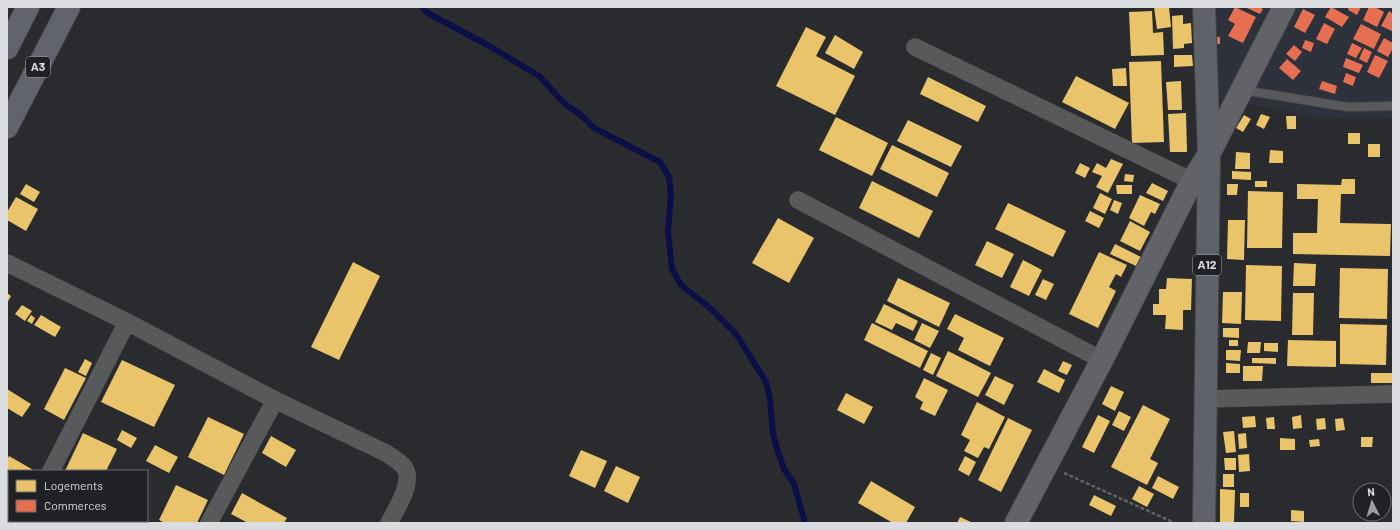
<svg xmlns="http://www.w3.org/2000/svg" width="1400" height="530" font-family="Barlow,sans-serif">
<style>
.built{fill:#2d313b}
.homes{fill:#e9c46a}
.shops{fill:#e76f51}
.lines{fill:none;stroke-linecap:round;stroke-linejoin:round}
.stream{stroke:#0a1047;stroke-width:6}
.lane-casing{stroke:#47484b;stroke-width:10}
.street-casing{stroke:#47484b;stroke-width:18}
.secondary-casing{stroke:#47484b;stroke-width:24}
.primary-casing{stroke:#47484b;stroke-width:24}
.highway-casing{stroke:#47484b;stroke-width:24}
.path{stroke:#606164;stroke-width:2.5;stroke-dasharray:4 2;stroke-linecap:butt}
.lane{stroke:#58595b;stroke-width:8}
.street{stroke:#58595b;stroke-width:17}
.secondary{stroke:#616368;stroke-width:22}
.primary{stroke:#60626a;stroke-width:22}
.highway{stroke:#61646d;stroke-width:22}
.labels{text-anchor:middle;stroke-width:4;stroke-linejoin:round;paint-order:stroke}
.shield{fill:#1f2126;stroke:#a3a4a8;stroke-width:1}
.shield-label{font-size:12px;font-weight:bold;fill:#dbdce0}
</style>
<rect width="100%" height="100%" fill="#2a2b2e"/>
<!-- built -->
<path class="built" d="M1202,7H1393V119L1315,117L1217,98Z"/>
<!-- homes -->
<g class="homes">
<path d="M1154,7H1169L1171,27L1157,29Z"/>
<path d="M1152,11L1153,33L1163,32L1164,55L1131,56L1129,12Z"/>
<path d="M1183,15V24L1191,23L1192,43L1184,44V48L1173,49L1172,16Z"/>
<path d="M806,27L826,37L816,56L855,76L835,115L776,86Z"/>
<path d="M835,35L863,52L854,69L825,53Z"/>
<path d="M1174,55H1192L1193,66L1174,67Z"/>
<path d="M1161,61L1164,142L1132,143L1129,62Z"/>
<path d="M1126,68L1127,86H1113L1112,69Z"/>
<path d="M1076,76L1129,103L1115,129L1062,102Z"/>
<path d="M928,77L986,106L978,122L920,94Z"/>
<path d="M1181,81L1182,110H1168L1166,82Z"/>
<path d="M1186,113L1187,152H1170L1168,114Z"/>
<path d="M1261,114L1270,117L1264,129L1256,125Z"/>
<path d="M1244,115L1251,119L1243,132L1236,128Z"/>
<path d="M1286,116H1296V129H1287Z"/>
<path d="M836,117L888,143L872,176L819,150Z"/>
<path d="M908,120L962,146L951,167L897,141Z"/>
<rect x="1348" y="133" width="12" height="11"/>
<rect x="1368" y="144" width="12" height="13"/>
<path d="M892,145L949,173L937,197L880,169Z"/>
<path d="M1270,150L1283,151V163H1269Z"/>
<path d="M1236,152L1250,153V169H1235Z"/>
<path d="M1111,159L1123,164L1108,193L1096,187L1102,176L1092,172L1097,163L1106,168Z"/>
<path d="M1080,163L1090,168L1085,178L1075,173Z"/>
<path d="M1232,171L1251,172V180L1232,179Z"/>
<path d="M1125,174L1134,175L1133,182L1124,181Z"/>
<path d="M1342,179H1355V194H1341L1340,223L1391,224L1390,256L1293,254V233H1317L1318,199H1297V184L1341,185Z"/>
<path d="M872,181L933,211L919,238L859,208Z"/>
<rect x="1255" y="181" width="12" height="6"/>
<path d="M1152,183L1168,191L1163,201L1146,193Z"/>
<path d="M26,184L40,192L34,202L20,194Z"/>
<path d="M1227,184H1238L1237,195H1227Z"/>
<path d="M1116,185H1132V194H1117Z"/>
<path d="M1248,191L1283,192L1282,248H1247Z"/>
<path d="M1100,193L1112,199L1105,214L1093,208Z"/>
<path d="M1140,195L1160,204L1155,214L1151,212L1144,226L1129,218Z"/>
<path d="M16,197L38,209L26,231L7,220V212Z"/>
<path d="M1114,200L1122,203L1118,214L1110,210Z"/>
<path d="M1008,203L1066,231L1053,257L995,229Z"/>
<path d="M1090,211L1104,218L1099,228L1085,221Z"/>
<path d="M778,218L814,238L789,283L752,263Z"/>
<path d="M1228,220H1245L1244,260L1227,259Z"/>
<path d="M1130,221L1150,232L1140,251L1120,241Z"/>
<path d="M987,241L1014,254L1002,278L975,265Z"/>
<path d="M1115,244L1141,257L1136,266L1110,254Z"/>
<path d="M1099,252L1127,265L1121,277L1116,274L1109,287L1116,291L1098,328L1069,314Z"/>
<path d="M1023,260L1042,270L1029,296L1010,287Z"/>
<path d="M353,262L380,276L339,360L311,347Z"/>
<path d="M1294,263L1316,264L1315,286H1293Z"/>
<path d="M1246,265L1282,266L1281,321L1245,320Z"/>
<path d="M1340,268L1388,269L1387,319L1339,318Z"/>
<path d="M898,278L950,303L939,327L887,301Z"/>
<path d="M1167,278L1192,279L1191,310H1183V330L1165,329L1166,315H1153V304H1159V289H1166Z"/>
<path d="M1043,279L1054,284L1046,300L1035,295Z"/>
<path d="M1223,292H1242L1241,324L1222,323Z"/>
<path d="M7,293L11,296L7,303Z"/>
<path d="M1293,293H1314L1313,335H1292Z"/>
<path d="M884,304L918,321L913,331L896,323L892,330L875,322Z"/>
<path d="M22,305L32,311L25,321L15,314Z"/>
<path d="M955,314L1004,338L990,366L958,350L964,338L947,329Z"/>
<path d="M31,315L35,318L32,324L27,321Z"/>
<path d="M41,315L61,327L55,337L34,325Z"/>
<path d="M872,323L928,351L920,368L864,340Z"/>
<path d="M922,323L939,331L930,348L914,340Z"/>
<path d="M1340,324L1387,325L1386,365L1340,364Z"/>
<path d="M1223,328H1239V338L1223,337Z"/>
<rect x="1229" y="340" width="9" height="6"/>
<path d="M1288,340L1336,341V367L1287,366Z"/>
<path d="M1248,342H1261L1260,353H1247Z"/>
<path d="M1264,343H1278V352L1264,351Z"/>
<path d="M1226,350H1241L1240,361L1226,360Z"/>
<path d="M948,351L991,373L978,397L936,376Z"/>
<path d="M931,353L941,358L933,375L923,370Z"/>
<path d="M1252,358H1276V364L1252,363Z"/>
<path d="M85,359L92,363L86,376L78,372Z"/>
<path d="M122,360L175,385L154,427L101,402Z"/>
<path d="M1063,361L1072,365L1067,375L1058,371Z"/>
<path d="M1226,363L1240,364V373H1226Z"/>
<path d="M1243,366H1263L1262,381H1243Z"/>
<path d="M65,368L86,378L64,420L44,409Z"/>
<path d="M1044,369L1065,380L1059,393L1037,382Z"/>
<rect x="1371" y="373" width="22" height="10"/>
<path d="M995,376L1014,385L1004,405L985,395Z"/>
<path d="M924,378L948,390L935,416L920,409L923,402L915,397Z"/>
<path d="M1111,386L1124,392L1115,411L1102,404Z"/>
<path d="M7,389L31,404L22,417L7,408Z"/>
<path d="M846,393L873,407L864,424L837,410Z"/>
<path d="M977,402L1005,417L989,449L984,447L978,458L964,451L970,440L961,435Z"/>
<path d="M1143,405L1170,419L1150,459L1158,463L1147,485L1111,467Z"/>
<path d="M1119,411L1131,417L1124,431L1112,425Z"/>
<path d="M1098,415L1110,421L1094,453L1082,447Z"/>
<path d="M1301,415L1302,428L1293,429L1292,417Z"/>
<path d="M1255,416L1256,427L1243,428L1242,417Z"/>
<path d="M208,417L244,434L224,475L188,457Z"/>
<path d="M1274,417L1275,429H1267L1266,418Z"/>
<path d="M1008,418L1032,430L1001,492L978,480Z"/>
<path d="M1325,418L1326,429L1317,430L1316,419Z"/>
<path d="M1343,418L1345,430L1336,431L1335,419Z"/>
<path d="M122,430L137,438L131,448L117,440Z"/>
<path d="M1234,431L1236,452L1226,453L1223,432Z"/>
<path d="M83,433L117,449L106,471H65Z"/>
<path d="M1246,433L1247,448L1239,449L1238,434Z"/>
<path d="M271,436L296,450L286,467L262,453Z"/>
<path d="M1361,437H1373L1372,447H1361Z"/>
<path d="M1280,438L1295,439V450H1280Z"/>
<path d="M1319,439L1320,446L1310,447L1309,440Z"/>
<path d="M155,445L178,457L169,473L146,461Z"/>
<path d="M581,450L607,461L595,488L569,476Z"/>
<path d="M1249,454L1250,471L1239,472L1238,455Z"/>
<path d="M9,456L35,471H9V487L7,486V460Z"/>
<path d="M965,456L976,462L969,476L958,470Z"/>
<path d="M1224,458H1236V470H1225Z"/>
<path d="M616,466L640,477L628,503L604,491Z"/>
<rect x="1223" y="474" width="11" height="13"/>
<path d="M1158,476L1179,487L1173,499L1152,488Z"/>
<path d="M871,481L915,507L906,523H893L858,503Z"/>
<path d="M176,485L208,500L197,523H165L159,520Z"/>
<path d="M1139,486L1154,494L1147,507L1132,499Z"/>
<path d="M1220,489L1235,490L1234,523H1220Z"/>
<path d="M7,490L9,491V521H15L14,523H7Z"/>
<path d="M242,493L287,518L284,523H248L231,514Z"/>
<rect x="1240" y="493" width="9" height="14"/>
<path d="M1094,495L1116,506L1111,516L1089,505Z"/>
<path d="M1291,510L1304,511V522L1291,521Z"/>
<path d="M960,517L973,523H957Z"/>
<path d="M99,521H142L146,523H103Z"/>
</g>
<!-- shops -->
<g class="shops">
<path d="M1235,7L1256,17L1243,43L1228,36L1235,24L1228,20Z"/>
<path d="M1245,7H1259L1263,9L1260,14Z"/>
<path d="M1331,7L1349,17L1342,27L1325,17Z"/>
<path d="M1349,7H1361L1357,15L1348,10Z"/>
<path d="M1369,7H1375L1384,12L1377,27L1363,20Z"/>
<path d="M1303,9L1315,15L1305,33L1294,27Z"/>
<path d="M1389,11L1393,14V28L1392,31L1381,26Z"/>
<path d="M1324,23L1335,29L1327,44L1316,39Z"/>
<path d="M1361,24L1381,34L1374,49L1353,39Z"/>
<path d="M1213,37H1220V44H1214Z"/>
<path d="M1384,38L1393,43V48L1388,57L1377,51Z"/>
<path d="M1305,40L1314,43L1311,52L1302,48Z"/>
<path d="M1352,43L1362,48L1356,58L1347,54Z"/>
<path d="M1294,45L1302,52L1295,61L1286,54Z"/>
<path d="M1364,48L1372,52L1367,63L1359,59Z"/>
<path d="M1375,55L1388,61L1379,78L1367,72Z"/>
<path d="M1346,58L1363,65L1359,73L1343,67Z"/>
<path d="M1287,59L1301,71L1293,80L1279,68Z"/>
<path d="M1346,73L1356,77L1353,86L1343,82Z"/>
<path d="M1322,81L1337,86L1335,94L1319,89Z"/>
</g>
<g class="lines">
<!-- stream -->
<path class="stream" d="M422,7L426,12L491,47L539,76L565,104L581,115L594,128L660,162L669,177L671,195L668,232L672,269L681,285L710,308L736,334L766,382L770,399L773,434L778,452L784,469L794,484L805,523"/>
<!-- lane casing -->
<g class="lane-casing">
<path id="lane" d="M1242,90L1348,107L1393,106"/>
</g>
<!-- street casing -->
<g class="street-casing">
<g id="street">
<path d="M915,47L1192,181"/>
<path d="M798,200L1102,360"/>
<path d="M7,263L127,322L275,400L386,453C392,457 399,461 404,467C415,481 396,509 389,523"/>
<path d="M1205,399L1393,394"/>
<path d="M51,471L127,322"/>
<path d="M24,523L25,521"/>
<path d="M209,523L275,400"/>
</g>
</g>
<!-- secondary casing -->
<g class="secondary-casing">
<path id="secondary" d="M1016,523L1102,360L1192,181L1209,154L1284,7"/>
</g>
<!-- primary casing -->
<g class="primary-casing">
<path id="primary" d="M1204,523L1209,154L1204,7"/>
</g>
<!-- highway casing -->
<g class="highway-casing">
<g id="highway">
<path d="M7,48L28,7"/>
<path d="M7,127L69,7"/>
</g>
</g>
<!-- path -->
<path class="path" d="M1064,473L1175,523"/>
<!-- lane -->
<use href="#lane" class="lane"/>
<!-- street -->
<use href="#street" class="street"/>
<!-- secondary -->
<use href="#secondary" class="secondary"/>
<!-- primary -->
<use href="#primary" class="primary"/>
<!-- highway -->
<use href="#highway" class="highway"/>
</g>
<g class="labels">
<!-- shield labels -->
<g class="shield">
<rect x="26" y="57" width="24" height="20" rx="3"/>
<rect x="1193" y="255" width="28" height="20" rx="3"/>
</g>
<g class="shield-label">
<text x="38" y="71">A3</text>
<text x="1207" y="269">A12</text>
</g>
</g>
<!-- border -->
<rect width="1400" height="530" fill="none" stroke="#dbdce0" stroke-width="16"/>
<!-- legend -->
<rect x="8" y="470" width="140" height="52" fill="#1f2126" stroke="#6a6c70"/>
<rect x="16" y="480" width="20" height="12" fill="#e9c46a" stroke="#6a6c70"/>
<text x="44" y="490" font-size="12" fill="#dbdce0">Logements</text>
<rect x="16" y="500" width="20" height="12" fill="#e76f51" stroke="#6a6c70"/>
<text x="44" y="510" font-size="12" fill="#dbdce0">Commerces</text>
<!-- north arrow -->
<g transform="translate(1372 502) rotate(355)"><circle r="19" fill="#1f2126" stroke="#6a6c70"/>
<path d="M0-3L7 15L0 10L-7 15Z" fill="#9d9ea2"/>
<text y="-6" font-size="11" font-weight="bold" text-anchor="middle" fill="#dbdce0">N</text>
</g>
</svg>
